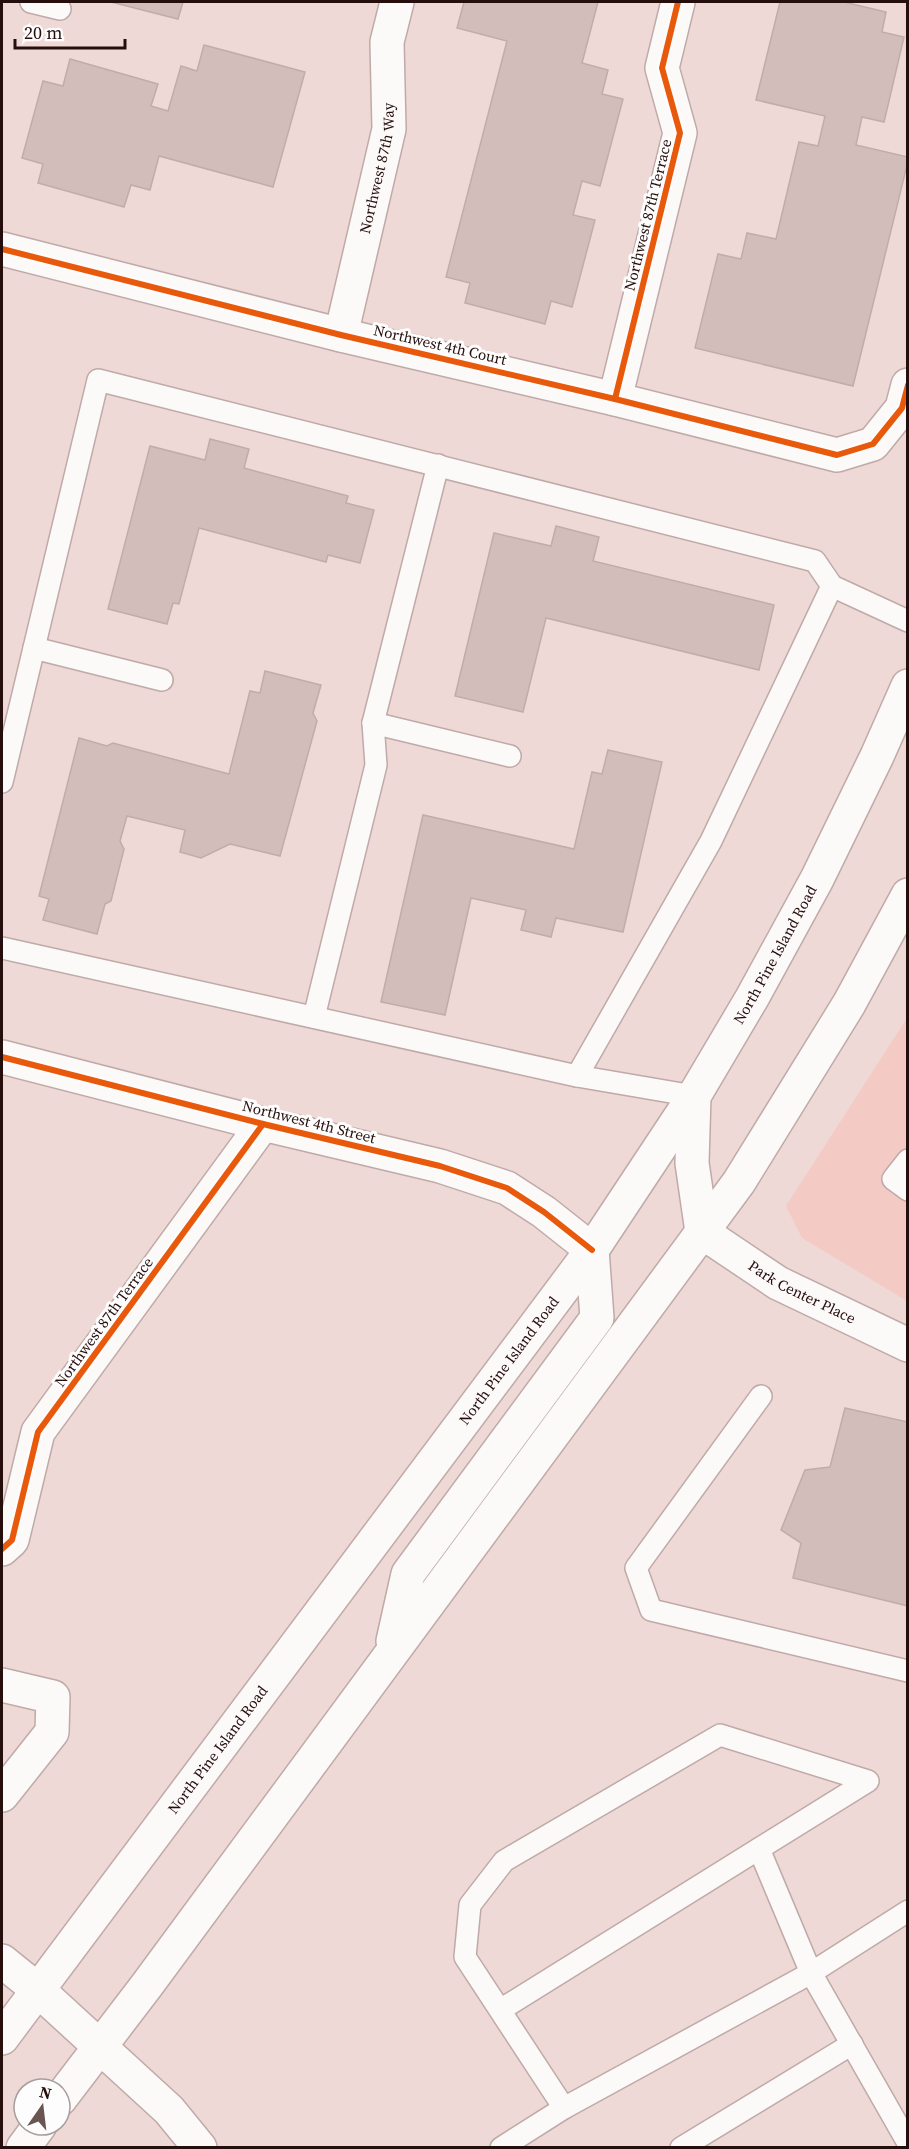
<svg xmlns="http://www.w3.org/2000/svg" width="909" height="2149" font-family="'Source Serif 4',serif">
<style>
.built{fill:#f4cac4}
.building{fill:#d2bdba;stroke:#c1acaa;stroke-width:1.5}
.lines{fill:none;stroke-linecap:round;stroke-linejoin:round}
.service-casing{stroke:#bfaaa8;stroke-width:24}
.minor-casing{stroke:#bfaaa8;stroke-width:36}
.secondary-casing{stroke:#bfaaa8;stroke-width:36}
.service{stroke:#fcf9f9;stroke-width:21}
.minor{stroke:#fcf9f9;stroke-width:33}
.secondary{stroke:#fcf9f9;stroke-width:33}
.cycleway-casing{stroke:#fdfdfd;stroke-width:10}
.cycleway{stroke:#e8590c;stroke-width:6}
.labels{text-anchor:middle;stroke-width:6;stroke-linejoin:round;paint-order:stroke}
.street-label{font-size:15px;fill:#250e0c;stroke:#fdfdfd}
</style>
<rect width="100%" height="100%" fill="#eed9d6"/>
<!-- built -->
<path class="built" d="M907,1018V1301L802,1238L786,1206Z"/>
<!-- building -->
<g class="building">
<path d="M111,2H183L178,19Z"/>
<path d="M464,2H598L582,63L608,70L602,94L623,99L600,186L582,181L573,215L595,220L572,307L551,301L545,324L465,303L470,283L446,277L507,41L457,28Z"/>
<path d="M780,2H844L886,12L882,32L904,37L884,122L862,117L856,145L908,157V161L853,386L695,348L718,254L741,259L747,233L776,239L799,142L818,146L825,116L756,100Z"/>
<path d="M204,45L305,72L273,187L159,156L150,190L131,185L124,207L38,183L43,164L22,158L43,81L63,86L70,59L158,84L151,106L168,111L181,66L197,71Z"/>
<path d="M210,439L249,449L244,468L348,496L346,503L374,510L360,563L328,555L326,562L199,528L179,604L173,603L167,624L108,609L150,446L205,460Z"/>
<path d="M556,526L599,537L593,561L774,605L759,670L546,618L523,712L455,696L494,533L551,546Z"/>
<path d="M265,671L321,685L313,713L317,721L280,856L230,844L201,858L180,852L185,830L127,816L120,841L124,849L111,901L105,904L97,934L43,920L49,899L39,896L79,738L107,746L113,743L229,774L250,691L260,693Z"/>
<path d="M608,750L662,762L623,932L556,918L551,937L521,930L526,910L471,898L445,1015L381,1002L423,815L574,849L592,772L602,774Z"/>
<path d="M845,1408L908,1422V1606L793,1578L801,1543L781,1530L805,1470L830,1467Z"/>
</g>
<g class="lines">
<!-- service casing -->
<g class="service-casing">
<g id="service">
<path d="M31,2L60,9"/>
<path d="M34,648L162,680"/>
<path d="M373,723L510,756"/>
<path d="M2,782L98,380L815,561L832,586"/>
<path d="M2,948L577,1076"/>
<path d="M314,1017L376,765L373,723L438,465"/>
<path d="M694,1096L577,1076L711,841L832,586L908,621"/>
<path d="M908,1160L893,1179L908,1190"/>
<path d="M761,1396L636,1568L651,1610L908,1671"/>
<path d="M759,1849L811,1973L908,1911"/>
<path d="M500,2010L868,1781L720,1735L504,1861L470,1905L465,1957L564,2108"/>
<path d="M501,2148L564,2108L811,1973L908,2143"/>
<path d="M681,2148L852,2044"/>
</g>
</g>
<!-- minor casing -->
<g class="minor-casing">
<g id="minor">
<path d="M2,249L341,335L615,399L837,455L873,444L902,408L908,385"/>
<path id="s1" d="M341,335L389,129L387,42L397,2"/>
<path d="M615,399L680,133L662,68L678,2"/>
<path d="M2,1057L263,1124L440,1166L507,1188L544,1212L592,1250"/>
<path id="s2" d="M702,1232L778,1283L908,1345"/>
<path d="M2,1549L12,1540L38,1432L263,1124"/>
<path d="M2,1685L53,1697L52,1732L2,1795"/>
<path d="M2,1961L38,1990L169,2110L200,2148"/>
</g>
</g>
<!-- secondary casing -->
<g class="secondary-casing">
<g id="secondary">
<path d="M694,1096L692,1163L702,1232"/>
<path d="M393,1641L408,1574L597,1318L592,1250"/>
<path id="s3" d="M2,2038L592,1250L694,1096L752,998L817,879L877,756L908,686"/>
<path d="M60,2099L147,1985L739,1182L849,1004L908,895"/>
<path d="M23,2148L40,2125"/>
</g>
</g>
<!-- service -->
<use href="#service" class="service"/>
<!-- minor -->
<use href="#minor" class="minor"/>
<!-- secondary -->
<use href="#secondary" class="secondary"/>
<!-- cycleway casing -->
<g class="cycleway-casing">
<g id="cycleway">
<path d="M2,249L341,335L615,399L837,455L873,444L902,408L908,385"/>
<path d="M615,399L680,133L662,68L678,2"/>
<path d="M2,1057L263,1124L440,1166L507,1188L544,1212L592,1250"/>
<path d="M2,1549L12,1540L38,1432L263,1124"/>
</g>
</g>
<!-- cycleway -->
<use href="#cycleway" class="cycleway"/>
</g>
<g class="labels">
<!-- street labels -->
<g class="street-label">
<text dy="5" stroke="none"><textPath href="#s1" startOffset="171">Northwest 87th Way</textPath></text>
<text transform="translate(648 215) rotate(-76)" y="5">Northwest 87th Terrace</text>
<text transform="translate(440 345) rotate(13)" y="5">Northwest 4th Court</text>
<text dy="5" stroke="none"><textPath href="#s3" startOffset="1332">North Pine Island Road</textPath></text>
<text transform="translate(309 1122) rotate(14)" y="5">Northwest 4th Street</text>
<text dy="5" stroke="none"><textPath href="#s2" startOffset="117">Park Center Place</textPath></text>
<text transform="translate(104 1322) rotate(-54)" y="5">Northwest 87th Terrace</text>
<text dy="5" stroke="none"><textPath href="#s3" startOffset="846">North Pine Island Road</textPath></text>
<text dy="5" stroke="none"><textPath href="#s3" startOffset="360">North Pine Island Road</textPath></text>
</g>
</g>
<!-- border -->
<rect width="909" height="2149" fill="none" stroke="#250e0c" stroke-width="6"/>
<!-- north arrow -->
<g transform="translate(42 2107) rotate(14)"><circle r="28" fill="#fdfdfd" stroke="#a79d9d" stroke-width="1.5"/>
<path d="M0-4.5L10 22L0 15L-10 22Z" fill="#6b5553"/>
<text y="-9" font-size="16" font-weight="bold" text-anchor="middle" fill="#250e0c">N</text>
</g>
<!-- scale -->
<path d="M15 39v9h110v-9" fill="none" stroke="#250e0c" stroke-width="3"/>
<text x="24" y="39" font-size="18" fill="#250e0c" stroke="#fdfdfd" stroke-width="4.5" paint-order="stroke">20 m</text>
</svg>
